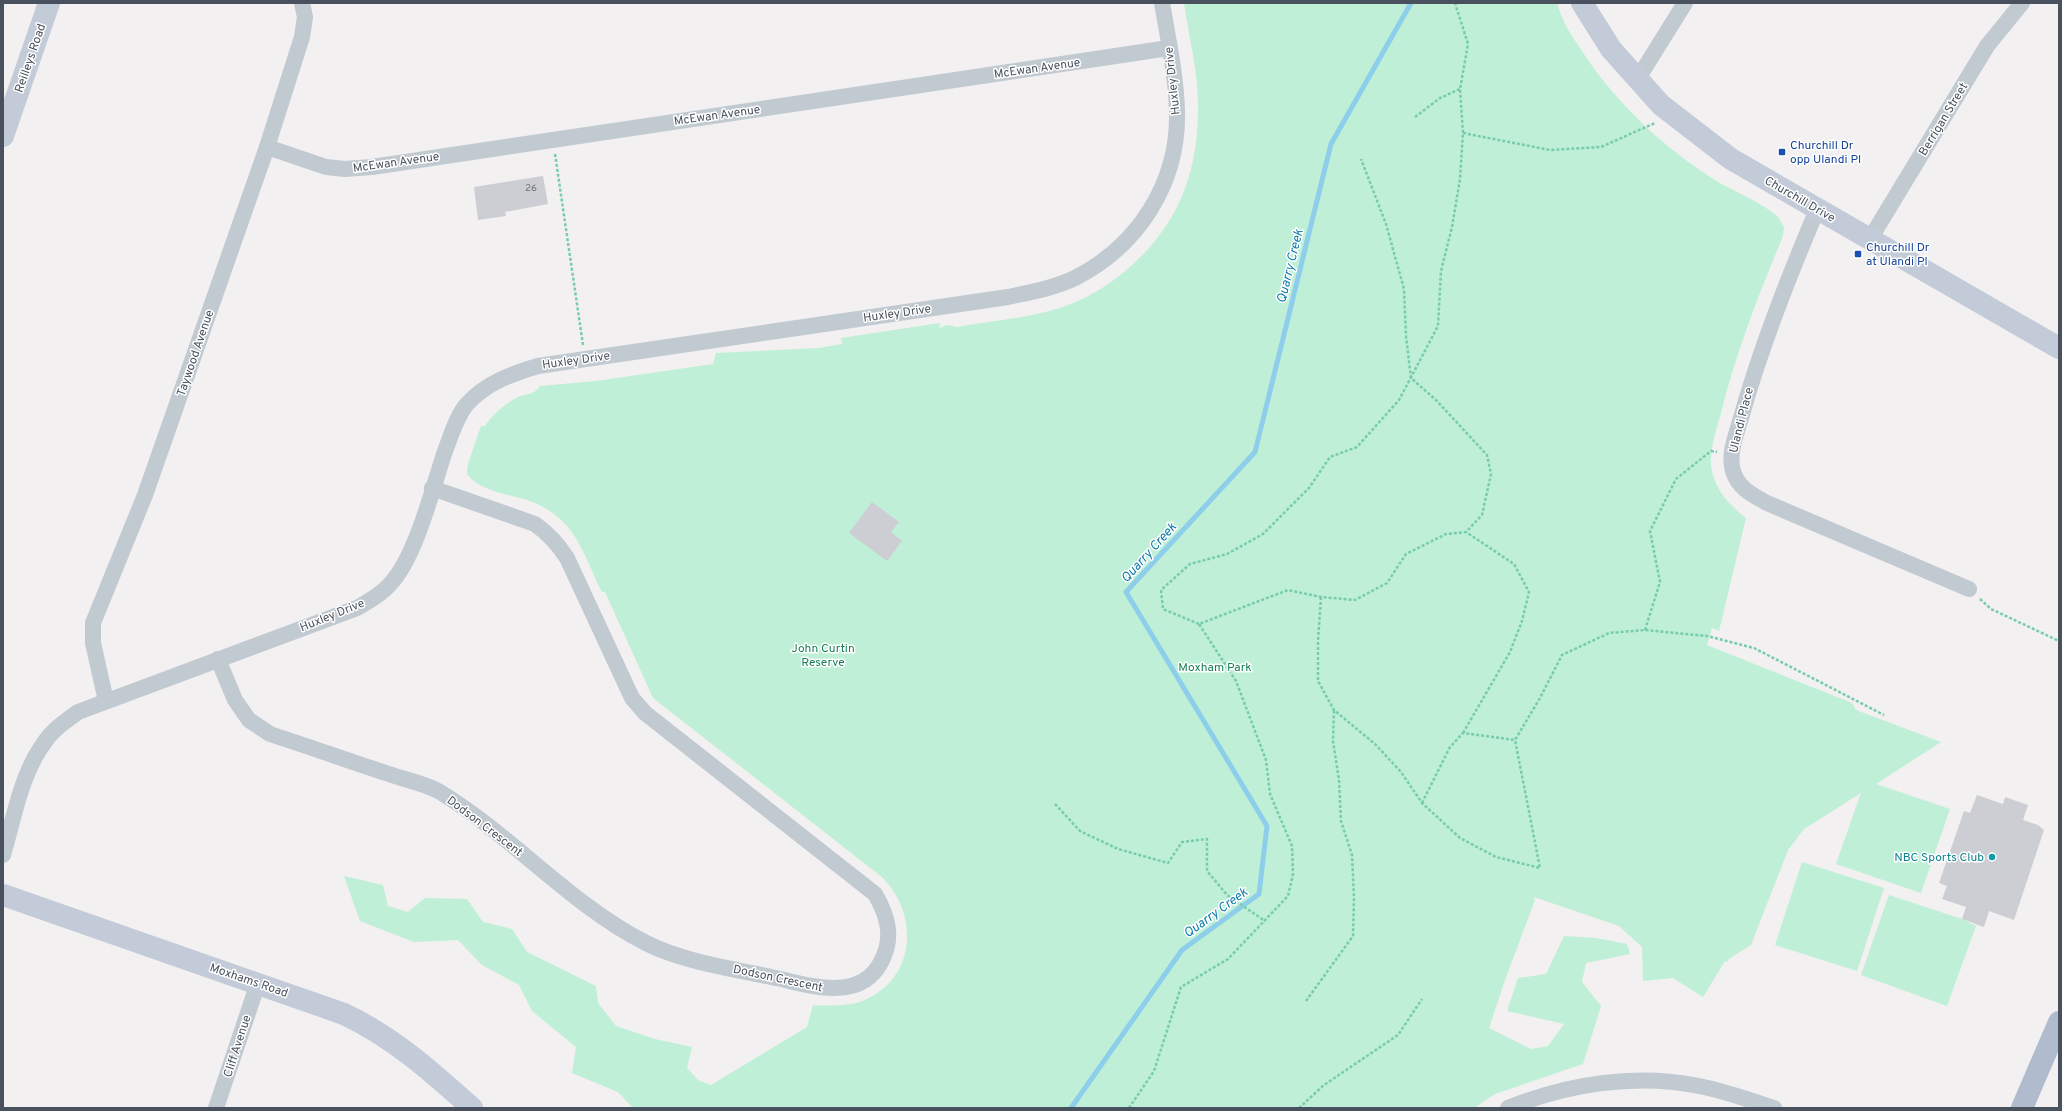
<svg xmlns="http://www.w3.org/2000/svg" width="2062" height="1111" font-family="Overpass,sans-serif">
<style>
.green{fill:#bfefd6}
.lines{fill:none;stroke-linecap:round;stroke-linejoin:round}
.stream{stroke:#8dcfeb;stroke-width:5}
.building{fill:#cdced4}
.path{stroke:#77cdab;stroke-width:2.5;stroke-dasharray:3 2;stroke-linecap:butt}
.street{stroke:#c1c9d1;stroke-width:16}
.secondary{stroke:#c3cbd8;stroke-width:22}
.primary{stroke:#b0bcce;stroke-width:22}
.transit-dot{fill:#1a4fb4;stroke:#fff;stroke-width:1.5}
.culture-dot{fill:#0f9aa8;stroke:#fff;stroke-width:1.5}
.labels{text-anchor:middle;stroke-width:3;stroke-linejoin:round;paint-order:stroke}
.number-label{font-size:10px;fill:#69707b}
.street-label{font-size:12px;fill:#48515d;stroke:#fff}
.transit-label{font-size:12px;fill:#164399;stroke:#fff;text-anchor:start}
.park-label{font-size:12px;fill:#187f55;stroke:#fff}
.culture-label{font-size:12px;fill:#0d838f;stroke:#fff;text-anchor:end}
.water-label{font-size:13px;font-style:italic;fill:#0e7bab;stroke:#fff}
</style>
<rect width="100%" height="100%" fill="#f2f0f0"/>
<!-- green -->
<g class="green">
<path d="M1184,3H1557C1562,21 1570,33 1580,48C1615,103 1664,148 1718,182C1736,192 1764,204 1778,217L1784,227L1783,236C1759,294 1736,352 1721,413C1716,430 1710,448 1711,466C1714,489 1729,505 1746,518L1719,631L1712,628L1707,645L1852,703L1856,710L1941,742L1876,784L1950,809L1921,893L1836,864L1861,793L1804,829L1788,850L1751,945L1730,958L1727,962L1725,961L1703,997L1673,978L1643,981L1642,947L1619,926L1534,897L1535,900L1505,980L1489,1028L1531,1049L1548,1046L1564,1024L1507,1011L1518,978L1546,974L1564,936L1596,938L1627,944L1630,954L1586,963L1582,982L1601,1006L1583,1064L1495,1094L1474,1108H633L618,1092L572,1073L576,1047L532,1011L519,985L482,965L458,940L414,942L360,921L344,876L383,885L388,906L408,912L425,898L467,899L483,922L512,929L527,952L596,986L598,1003L616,1026L655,1039L692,1047L687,1068L698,1080L711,1085L807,1027L813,1005C825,1006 851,1006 862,1001C916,980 920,915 882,877L653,698L605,592H602C590,569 581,538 561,520C552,511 539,504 527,500C508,494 479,491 467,474L468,464L481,426H485C492,415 506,403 518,397C526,394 536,394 540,386L596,381L713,364L716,353L819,348L842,344L841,338L940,323L939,328L947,325L957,327C992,321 1029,318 1063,307C1112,290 1156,250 1178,205C1192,176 1198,143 1198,111C1199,75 1189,38 1184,3Z"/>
<path d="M1802,862L1884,888L1857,971L1775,945Z"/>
<path d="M1889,895L1962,919L1976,926L1947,1006L1861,975Z"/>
</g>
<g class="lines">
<!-- stream -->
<path class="stream" d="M1071,1108L1182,950L1259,894L1267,826L1126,592L1255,452L1331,144L1411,3"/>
</g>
<!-- building -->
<g class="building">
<path d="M543,176L548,204L505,212L506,216L478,220L474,187Z"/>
<path d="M872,502L899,522L891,532L902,541L887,561L849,533Z"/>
<path d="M1977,795L2003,804L2005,797L2028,805L2023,820L2038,825L2044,830L2014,920L1989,911L1984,927L1962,919L1966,907L1942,899L1947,886L1939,883L1964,811L1970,813Z"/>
</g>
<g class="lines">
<!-- path -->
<g class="path">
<path d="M1415,117L1440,98L1460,89"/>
<path d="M1463,133L1550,150L1601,147L1655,123"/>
<path d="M555,154L583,345"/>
<path d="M1321,597L1318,641V681L1334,710L1375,744L1401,772L1422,803L1460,838L1496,857L1540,868L1515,740L1540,698L1562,655L1609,633L1645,630L1707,636L1754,648L1884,715"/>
<path d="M1980,599L1991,609L2059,641"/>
<path d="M1199,624L1163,609L1161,590L1190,564L1227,554L1263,534L1309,488L1330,457L1357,447L1399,400L1438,326L1441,271L1452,227L1460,179L1463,133L1460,89L1468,44L1455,3"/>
<path d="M1645,630L1660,582L1650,531L1676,479L1711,451L1717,452"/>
<path d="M1463,733L1510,652L1522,621L1529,592L1514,564L1466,532"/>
<path d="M1422,803L1450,747L1463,733L1515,740"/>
<path d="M1055,804L1080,831L1118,849L1168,863L1182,842L1207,839V871L1227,895L1265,921"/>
<path d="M1306,1001L1353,936L1354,897L1352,855L1341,821L1339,780L1333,741L1334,710"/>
<path d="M1129,1108L1154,1071L1181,987L1228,959L1288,896L1293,874L1292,846L1270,794L1266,760L1236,681L1199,624L1288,590L1321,597L1355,600L1387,583L1406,554L1446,534L1466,532L1482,515L1491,474L1487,455L1436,400L1411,378L1406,336L1404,289L1386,224L1361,159"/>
<path d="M1299,1108L1324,1085L1398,1035L1422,999"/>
</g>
<!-- street -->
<g class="street">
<path d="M1637,80L1685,3"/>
<path d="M267,147L326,167L345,169L372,167L1169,48"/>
<path d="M1817,210C1788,278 1761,346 1741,418C1736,435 1728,454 1733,471C1738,488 1752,495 1767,503L1969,589"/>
<path d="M1870,239L1987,46L2022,3"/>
<path d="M218,659L235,700L249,720L270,734C310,747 349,761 389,774C405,780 425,783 440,792C511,835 571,905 646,943C685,963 742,970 785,980C818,988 862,999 881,962C894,938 888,916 875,894L645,713L632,698L567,558C558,544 549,534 535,524L432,488"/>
<path d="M106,701L93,643V623L145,495L267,147L302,37L305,17L302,3"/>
<path d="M3,855C14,818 21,774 44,743C52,730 66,721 78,712L357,608C369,601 382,594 391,583C416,556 433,487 445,451C451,436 456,417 467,404C486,383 511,374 538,366L1008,297C1031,292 1054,288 1075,278C1138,246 1179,183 1177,111C1176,75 1168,38 1162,3"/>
<path d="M216,1108L258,983"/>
<path d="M1508,1108C1567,1084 1635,1073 1699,1086C1725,1091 1749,1100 1774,1108"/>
</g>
<!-- secondary -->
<g class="secondary">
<path d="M1582,3L1611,49L1661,105L1731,159L2059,348"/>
<path d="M3,136L49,3"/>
<path d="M3,895L344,1014C393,1037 432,1072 472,1108"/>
</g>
<!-- primary -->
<path class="primary" d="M2022,1108L2059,1022"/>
</g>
<!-- markers -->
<g class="transit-dot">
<rect x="1778" y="148" width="8" height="8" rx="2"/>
<rect x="1854" y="250" width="8" height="8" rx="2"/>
</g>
<circle class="culture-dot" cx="1992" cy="857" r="4"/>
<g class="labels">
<!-- number labels -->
<g class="number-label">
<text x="531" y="191">26</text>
</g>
<!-- street labels -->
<g class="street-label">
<text transform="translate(30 58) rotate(-71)" y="4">Reilleys Road</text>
<text transform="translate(1037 68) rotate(-8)" y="4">McEwan Avenue</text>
<text transform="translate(1172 81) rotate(-96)" y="4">Huxley Drive</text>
<text transform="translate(717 115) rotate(-8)" y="4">McEwan Avenue</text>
<text transform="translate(1943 119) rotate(-59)" y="4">Berrigan Street</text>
<text transform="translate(396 162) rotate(-8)" y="4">McEwan Avenue</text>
<text transform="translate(1800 199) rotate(30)" y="4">Churchill Drive</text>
<text transform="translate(897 313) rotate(-8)" y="4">Huxley Drive</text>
<text transform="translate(195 353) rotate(-71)" y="4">Taywood Avenue</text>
<text transform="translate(576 360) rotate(-8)" y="4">Huxley Drive</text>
<text transform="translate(1741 420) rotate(-76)" y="4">Ulandi Place</text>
<text transform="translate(332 615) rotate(-22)" y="4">Huxley Drive</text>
<text transform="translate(485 826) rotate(37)" y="4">Dodson Crescent</text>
<text transform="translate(778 978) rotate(12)" y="4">Dodson Crescent</text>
<text transform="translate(249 980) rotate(19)" y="4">Moxhams Road</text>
<text transform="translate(237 1046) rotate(-72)" y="4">Cliff Avenue</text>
</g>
<!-- transit labels -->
<g class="transit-label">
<text x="1790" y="149">Churchill Dr<tspan x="1790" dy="14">opp Ulandi Pl</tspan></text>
<text x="1866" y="251">Churchill Dr<tspan x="1866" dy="14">at Ulandi Pl</tspan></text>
</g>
<!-- park labels -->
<g class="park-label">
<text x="823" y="652">John Curtin<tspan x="823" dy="14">Reserve</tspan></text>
<text x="1215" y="671">Moxham Park</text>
</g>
<!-- culture labels -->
<g class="culture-label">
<text x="1984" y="861">NBC Sports Club</text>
</g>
<!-- water labels -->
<g class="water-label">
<text transform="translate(1289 266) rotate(-76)" y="5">Quarry Creek</text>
<text transform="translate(1148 552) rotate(-48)" y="5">Quarry Creek</text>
<text transform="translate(1215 912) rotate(-36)" y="5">Quarry Creek</text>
</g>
</g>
<!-- border -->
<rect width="2062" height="1111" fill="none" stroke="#48515d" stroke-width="8"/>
</svg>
